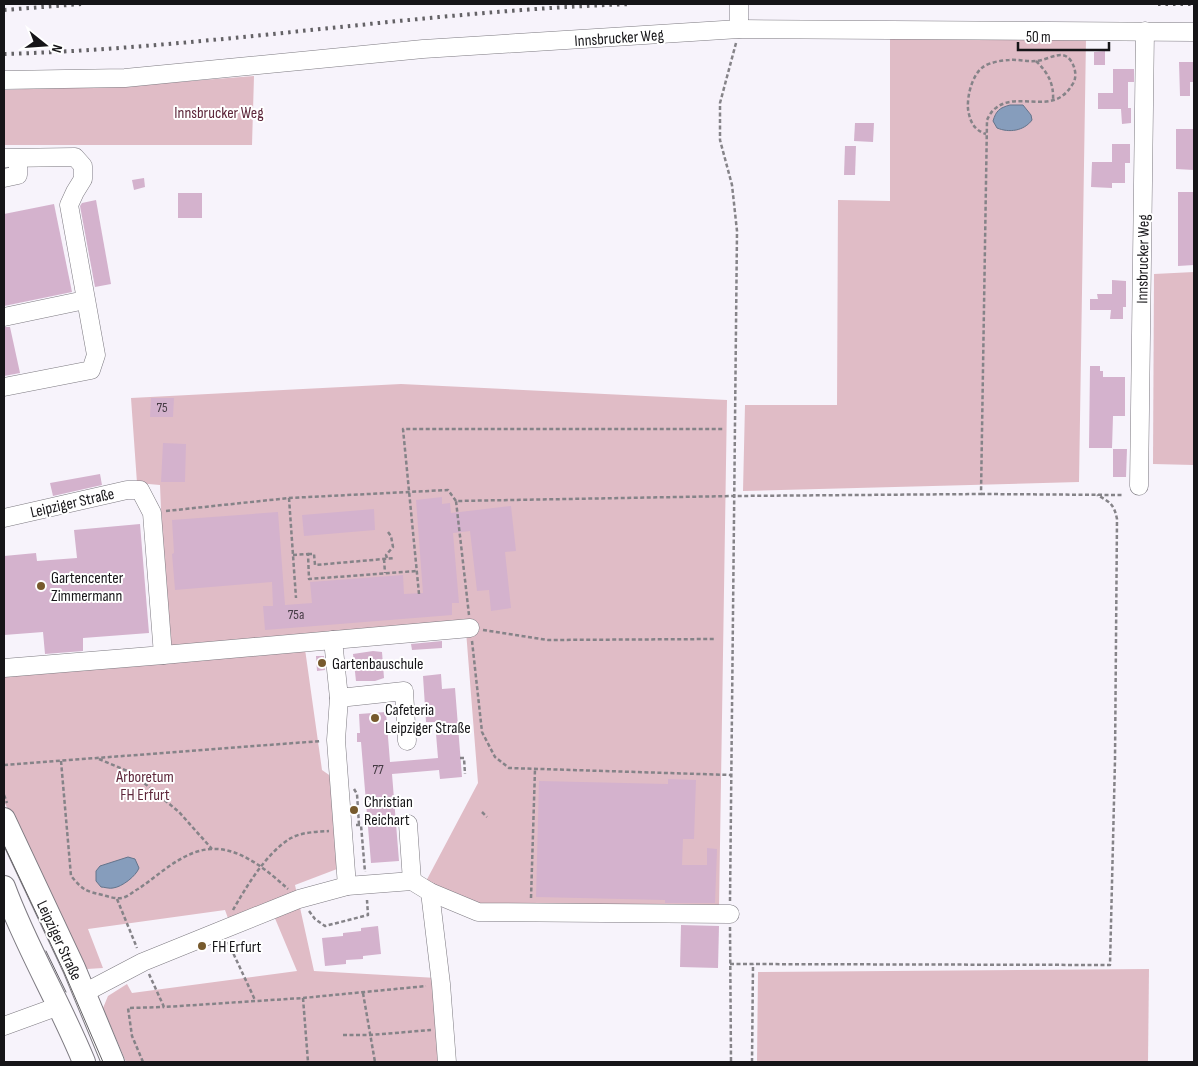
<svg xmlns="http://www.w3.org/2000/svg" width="1198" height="1066" font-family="'Sofia Sans Condensed',sans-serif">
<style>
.green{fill:#e0bcc6}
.water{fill:#869dbc;stroke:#64748b}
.building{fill:#d4b2cd}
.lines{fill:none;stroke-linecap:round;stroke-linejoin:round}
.minor-casing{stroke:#7d7a81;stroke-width:19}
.major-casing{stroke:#7d7a81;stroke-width:24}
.path{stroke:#858388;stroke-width:2.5;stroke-dasharray:4 2.5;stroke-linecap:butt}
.minor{stroke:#fff;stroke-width:18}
.major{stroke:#fff;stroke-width:22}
.tram{stroke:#646266;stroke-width:1}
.rail{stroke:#646266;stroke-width:4;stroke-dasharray:2.5 5;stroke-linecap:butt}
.poi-dot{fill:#775a2d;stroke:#fff;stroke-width:2}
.labels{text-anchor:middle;stroke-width:4;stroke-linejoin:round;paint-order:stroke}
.number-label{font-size:14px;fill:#463c45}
.street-label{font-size:16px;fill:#161518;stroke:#fff}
.park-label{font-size:16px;fill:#5e273b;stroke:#fff}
.poi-label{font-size:16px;fill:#161518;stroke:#fff;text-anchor:start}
</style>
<rect width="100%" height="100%" fill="#f7f3fb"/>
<!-- green -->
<g class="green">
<path d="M890,38H1086L1079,482L743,491L745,405H837L838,200L890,201Z"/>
<path d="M254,76L252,145H4V90L177,82Z"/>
<path d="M1194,272V465L1153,464L1154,274Z"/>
<path d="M401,384L727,400L719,908L483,906L424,885L478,783L466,631L304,642L322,770L332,777L337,869L295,885L314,971L437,978L443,1062H126L103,1008L108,996L127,984L132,993L297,971L274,916L233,932L225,910L88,929L103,968L87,969L51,905L4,801V660L167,653L160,485L137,483L131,398Z"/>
<path d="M1149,969L1148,1062H757L758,972Z"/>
</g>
<!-- water -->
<g class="water">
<path d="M1010,105H1023L1031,115L1032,120C1024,131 1009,133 997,128L993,121C996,111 999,108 1010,105Z"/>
<path d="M128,857L135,859L139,868C136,876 122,887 113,888C110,889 104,887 101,887L96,881V871L100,866Z"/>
</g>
<!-- building -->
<g class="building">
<path d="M1105,51V65H1094V52Z"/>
<path d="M1179,62H1194V82H1190V96H1180Z"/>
<path d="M1113,69H1134V82H1128V108H1131V123L1122,124L1121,109H1098V93H1113Z"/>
<path d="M855,123H874L873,142L854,141Z"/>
<path d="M1176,129H1194V170L1176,169Z"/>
<path d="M1112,144H1130V163H1125V183H1112V188L1091,187L1092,162H1112Z"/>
<path d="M845,146H856L855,175H844Z"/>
<path d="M144,178L145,187L134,190L132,180Z"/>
<path d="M1178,192H1194V265L1178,266Z"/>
<rect x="178" y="193" width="24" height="25"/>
<path d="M96,200L111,284L95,287L80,206L82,203Z"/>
<path d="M54,204L72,292L4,306V214Z"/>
<path d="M1112,280L1126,281V307H1123V319H1110L1111,310H1090V299H1098L1097,294H1112Z"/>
<path d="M4,327H10L20,373L4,376Z"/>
<path d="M1090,366H1100V371H1103V377H1125V416H1113L1112,448H1089Z"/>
<path d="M151,398H174L173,417H150Z"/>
<path d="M163,443L186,444L185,482H161Z"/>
<path d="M1113,449H1127L1126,477H1113Z"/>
<path d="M100,474L102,485L53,496L50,483Z"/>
<path d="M442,497V504L450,503L451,513L511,506L516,551L505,552L511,608L491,611L489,590L477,591L470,531L453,533L459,603H452V615L265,630L263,606H273L272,582L175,590L172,554L174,553L172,520L278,512L285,605L312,603L310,582L403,575L404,594L423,593L416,500Z"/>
<path d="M374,509L375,530L304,536L302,515Z"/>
<path d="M140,524L149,633L83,638V651L45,654L43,632L4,635V556L36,553L37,561L77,558L74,530Z"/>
<path d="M442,641V648L412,650L411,644Z"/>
<path d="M373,651L382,652L384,678L375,681H356L353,654Z"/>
<path d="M316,656H324L325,670L317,671Z"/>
<path d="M441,674L442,689L455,688L462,777L440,779L439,770L392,774L399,861L371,863L361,742H357V733H360L359,714L386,712L390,762L438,758L435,722H426L423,676Z"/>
<path d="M668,779L696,780L694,839H683L682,865H707V848L717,849L715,903H665V900L536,897L539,781L668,784Z"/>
<path d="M681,925L719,926L718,968L680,967Z"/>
<path d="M378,926L381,954L363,956V959L346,960V964L325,966L322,938L343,936V933L361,931V928Z"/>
</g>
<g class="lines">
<!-- minor casing -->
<g class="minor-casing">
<g id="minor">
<path d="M739,29V4"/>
<path d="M4,80L125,78L423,49L739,29L1194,32"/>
<path d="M4,158L75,157L83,166V179L75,192L69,205L96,355L91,370L4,387"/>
<path d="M4,178L18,175V159"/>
<path d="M4,317L85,300"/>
<path d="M1139,486L1145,31"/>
<path d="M4,518L127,490H140L152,513L163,655L4,668"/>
<path d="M333,640L339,698L404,691L407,741"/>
<path d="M163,655L470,628"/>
<path d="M339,698L336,740L347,886"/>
<path d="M408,824L412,881"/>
<path d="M430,892L441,984L447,1062"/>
<path d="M84,993L143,962L222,930L299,899L347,886L412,881L430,892L478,912L730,914"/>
<path d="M4,1026L59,1006"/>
</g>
</g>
<!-- major casing -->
<g class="major-casing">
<g id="major">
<path d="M4,819L74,968L113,1062"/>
<path d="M4,887C26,947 60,1003 84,1062"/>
</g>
</g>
<!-- path -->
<g class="path">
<path d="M1036,61C1048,73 1054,83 1053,101"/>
<path d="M981,494L1122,495"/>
<path d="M289,498L296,598"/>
<path d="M166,511L289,498L448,490L456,501"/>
<path d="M308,554H314L315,565L395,558"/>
<path d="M293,555L308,554L309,579L417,571"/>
<path d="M387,558L386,555L393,547L391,536L388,532"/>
<path d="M384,559L385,573"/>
<path d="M419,594L403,429H723"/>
<path d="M469,615L456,501L733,496L981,494L987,120C989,116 992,110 996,108C1018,90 1053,117 1072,85C1076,80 1076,73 1074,67C1066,45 1050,60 1036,61C1027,62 1018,59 1009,60C1002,60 988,63 983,67C972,75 967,96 968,109C970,122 974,130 986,134"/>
<path d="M483,630L548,640L716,639"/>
<path d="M472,641L482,732L495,757L509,768L731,775"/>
<path d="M460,758H464L465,774"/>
<path d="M99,759L132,773L179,812L212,849"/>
<path d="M61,761L71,876C83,890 85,891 103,895C110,897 118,900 125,897C130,895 134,891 138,889C161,874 182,851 211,849C240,847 268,871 288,889"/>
<path d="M4,765L321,741"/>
<path d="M354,789L357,794L359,825"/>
<path d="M4,795L7,803"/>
<path d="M482,812L487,817"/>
<path d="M356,825H361L365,872"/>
<path d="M531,898L535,769"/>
<path d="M117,899L137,948"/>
<path d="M730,901L737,231L732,185L720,140V103L736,43"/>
<path d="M233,910C246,887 267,852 291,838C302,832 316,832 329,831"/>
<path d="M309,911L315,919L325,926L368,915L367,900"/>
<path d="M730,927L731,1062"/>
<path d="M228,942L255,1000"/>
<path d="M730,964L1110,965L1115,760L1117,519C1114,504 1110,502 1097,495"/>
<path d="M149,974L164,1007L303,998L426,986"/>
<path d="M363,993L375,1062"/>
<path d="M303,998L308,1062"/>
<path d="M343,1035H370L431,1030"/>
<path d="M143,1062L132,1036L128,1008L164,1007"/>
<path d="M752,1062L753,964"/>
</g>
<!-- minor -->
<use href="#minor" class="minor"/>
<!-- major -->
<use href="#major" class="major"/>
<!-- tram -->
<g class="tram">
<path d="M4,845L64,972L103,1062"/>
<path d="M46,951L66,992"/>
</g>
<!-- rail -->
<g class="rail">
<path d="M1158,4H1194"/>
<path d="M4,10L81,4"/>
<path d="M4,54C213,48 421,11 631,4"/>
</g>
</g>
<!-- markers -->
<g class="poi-dot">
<circle cx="41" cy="586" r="5"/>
<circle cx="322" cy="663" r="5"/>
<circle cx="375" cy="718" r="5"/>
<circle cx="354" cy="810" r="5"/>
<circle cx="202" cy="946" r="5"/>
</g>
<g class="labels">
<!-- number labels -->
<g class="number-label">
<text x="162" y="412">75</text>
<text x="296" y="619">75a</text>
<text x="378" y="774">77</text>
</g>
<!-- street labels -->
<g class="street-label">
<text transform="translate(619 37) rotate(-4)" y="6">Innsbrucker Weg</text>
<text transform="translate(1142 259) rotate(-89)" y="6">Innsbrucker Weg</text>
<text transform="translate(72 502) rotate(-13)" y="6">Leipziger Straße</text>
<text transform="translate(60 940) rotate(65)" y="6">Leipziger Straße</text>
</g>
<!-- park labels -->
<g class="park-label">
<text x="219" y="118">Innsbrucker Weg</text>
<text x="145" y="782">Arboretum<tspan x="145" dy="18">FH Erfurt</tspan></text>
</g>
<!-- poi labels -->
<g class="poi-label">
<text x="51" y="583">Gartencenter<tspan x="51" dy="18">Zimmermann</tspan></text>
<text x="332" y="669">Gartenbauschule</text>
<text x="385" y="715">Cafeteria<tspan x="385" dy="18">Leipziger Straße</tspan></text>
<text x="364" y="807">Christian<tspan x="364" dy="18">Reichart</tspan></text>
<text x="212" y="952">FH Erfurt</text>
</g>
</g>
<!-- border -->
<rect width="1198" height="1066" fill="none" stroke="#161518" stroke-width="10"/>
<!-- north arrow -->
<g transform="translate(45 45) rotate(107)" stroke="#ffffff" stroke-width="4" paint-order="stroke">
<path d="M0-4L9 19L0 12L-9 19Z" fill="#161518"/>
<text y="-8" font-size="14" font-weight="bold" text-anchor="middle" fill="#161518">N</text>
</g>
<!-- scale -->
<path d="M1018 42v8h91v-8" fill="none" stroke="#161518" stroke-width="2.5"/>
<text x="1026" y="42" font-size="15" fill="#161518" stroke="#ffffff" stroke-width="4" paint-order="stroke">50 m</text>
</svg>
